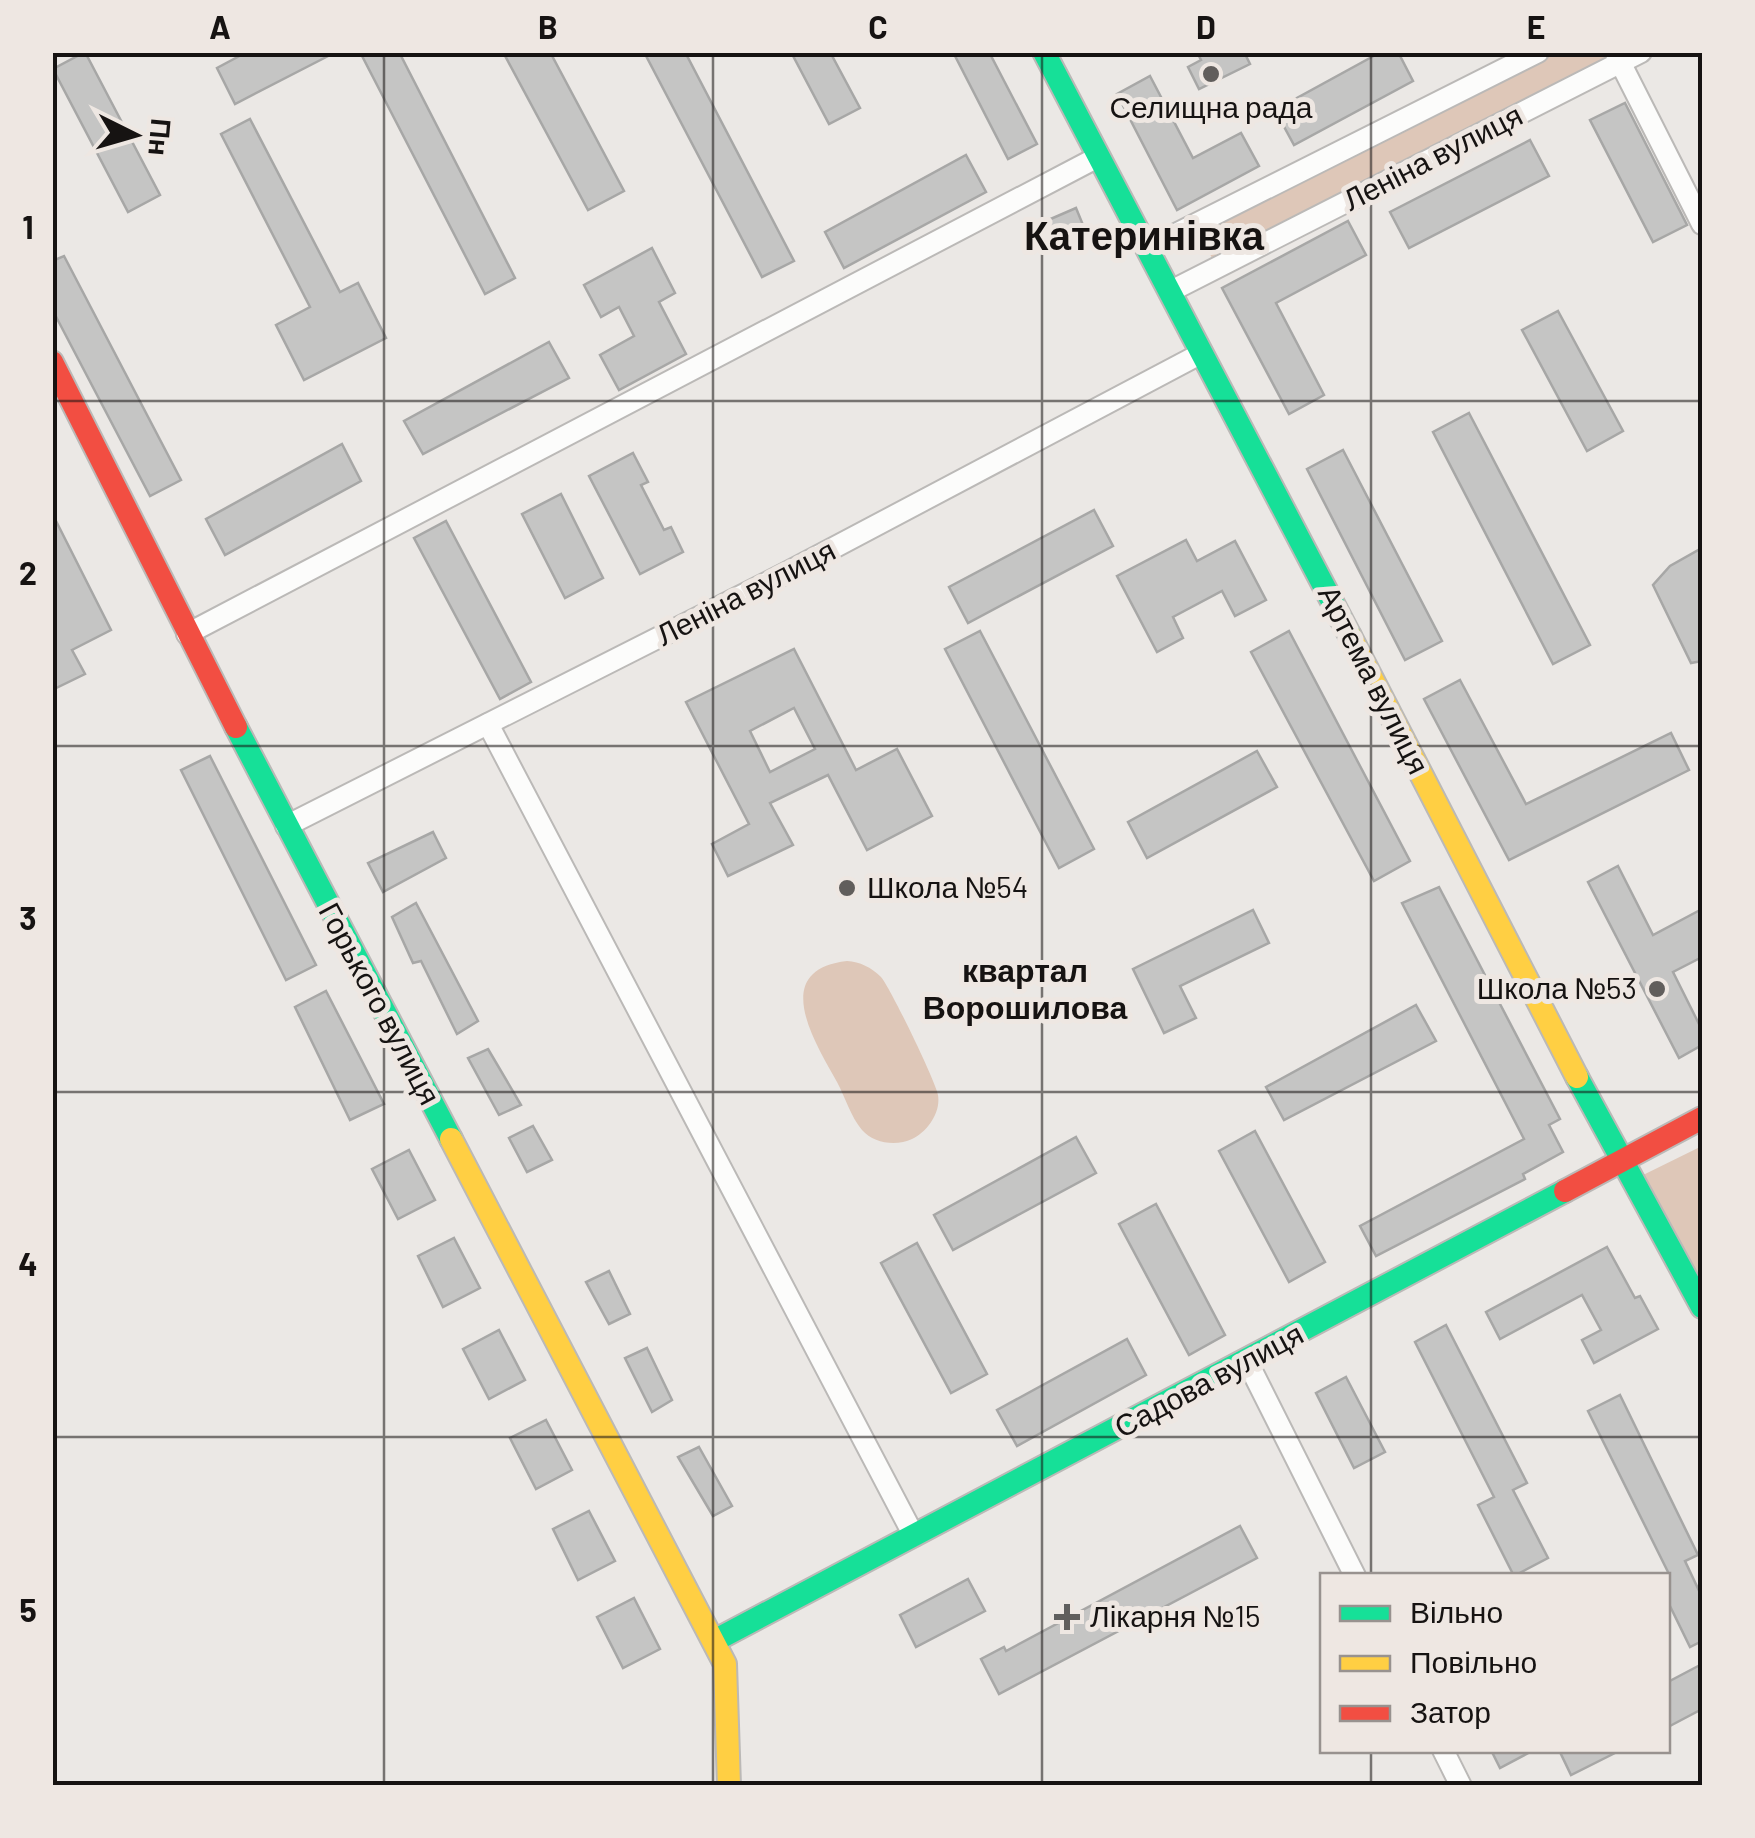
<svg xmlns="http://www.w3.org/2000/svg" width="1755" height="1838" font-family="Barlow,sans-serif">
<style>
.green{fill:#dec7b8}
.building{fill:#c5c5c4;stroke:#a7a7a6;stroke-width:2.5;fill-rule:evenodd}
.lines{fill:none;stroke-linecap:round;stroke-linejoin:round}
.street-casing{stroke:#bbb9b7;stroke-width:24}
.fast-casing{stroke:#bbb9b7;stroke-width:26}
.slow-casing{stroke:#bbb9b7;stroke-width:26}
.jam-casing{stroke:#bbb9b7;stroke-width:26}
.street{stroke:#fcfcfb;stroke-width:20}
.fast{stroke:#16e098;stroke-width:22}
.slow{stroke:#ffcf43;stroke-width:22}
.jam{stroke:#f24e42;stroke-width:22}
.grid{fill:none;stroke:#161312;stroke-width:2.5;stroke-opacity:0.55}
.poi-dot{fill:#615e5c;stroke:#eee7e2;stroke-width:4}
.labels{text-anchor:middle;stroke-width:10;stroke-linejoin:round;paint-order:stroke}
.poi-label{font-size:30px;fill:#161312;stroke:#eee7e2;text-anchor:start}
.street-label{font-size:30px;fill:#161312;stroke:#eee7e2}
.neighbourhood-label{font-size:32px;font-weight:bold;fill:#161312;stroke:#eee7e2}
.district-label{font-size:40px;font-weight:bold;fill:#161312;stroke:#eee7e2}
.neatline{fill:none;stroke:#161312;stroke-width:4}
.grid-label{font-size:32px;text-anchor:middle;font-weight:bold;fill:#161312}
</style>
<rect width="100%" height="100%" fill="#ebe8e5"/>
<!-- green -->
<g class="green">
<path d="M1552,53H1606L1609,58L1213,260L1199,233Z"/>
<path d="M847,961C860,962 871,967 881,977C890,987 936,1082 938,1095C941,1113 927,1132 912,1139C897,1146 874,1144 862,1130C851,1117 845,1097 837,1082C816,1044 768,970 847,961Z"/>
<path d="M1702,1146V1288L1639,1177Z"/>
</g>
<!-- building -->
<g class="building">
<path d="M85,52L160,195L128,212L53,69Z"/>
<path d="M247,52H336L235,104L217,68Z"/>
<path d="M360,52H399L515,278L485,294Z"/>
<path d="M503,52H550L624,191L588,210Z"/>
<path d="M644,52H685L794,261L762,277Z"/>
<path d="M791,52H830L860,108L829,124Z"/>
<path d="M953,52H989L1037,144L1008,159Z"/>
<path d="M1197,52H1244L1250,64L1199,89L1188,67L1201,60Z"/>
<path d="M1381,52H1398L1413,81L1294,145L1275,110Z"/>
<path d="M1150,76L1193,158L1241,133L1259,166L1177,210L1117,94Z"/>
<path d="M1625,103L1687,225L1653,242L1590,120Z"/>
<path d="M250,119L340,292L358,283L386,338L304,380L276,325L310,307L221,134Z"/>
<path d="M1530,140L1549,176L1409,248L1390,212Z"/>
<path d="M966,155L986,192L844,268L825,232Z"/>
<path d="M1076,208L1083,225L1053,237L1046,221Z"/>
<path d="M1348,221L1366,255L1276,303L1324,395L1289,414L1222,288Z"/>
<path d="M652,248L675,293L659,302L686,354L619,390L600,355L634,336L619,307L601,317L584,285Z"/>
<path d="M64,256L181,480L150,496L52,309V261Z"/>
<path d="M1558,311L1623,431L1587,451L1522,330Z"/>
<path d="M549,342L569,378L423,454L404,421Z"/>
<path d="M1469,413L1590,645L1553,664L1433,432Z"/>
<path d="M342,444L361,481L225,555L206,519Z"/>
<path d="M1343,450L1442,641L1405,660L1307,469Z"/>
<path d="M633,453L648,482L641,485L664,530L671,527L683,552L640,574L589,476Z"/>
<path d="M561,494L603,578L565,598L522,514Z"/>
<path d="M1094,510L1113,546L968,623L949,587Z"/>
<path d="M52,513L111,630L72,650L85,674L52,690Z"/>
<path d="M446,521L531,682L500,699L414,538Z"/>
<path d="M1186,540L1197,561L1235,541L1266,600L1235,616L1222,591L1173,617L1183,638L1157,652L1117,576Z"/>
<path d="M1702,548V661L1691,663L1653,585L1670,566Z"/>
<path d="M980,631L1094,849L1059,868L945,649Z"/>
<path d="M1289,631L1410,861L1374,881L1251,652Z"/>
<path d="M794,649L856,770L897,749L932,816L867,850L828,775L770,803L793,845L728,876L712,844L749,824L686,702ZM794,708L815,749L770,772L750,731Z"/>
<path d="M1460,680L1526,804L1671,733L1689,770L1509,860L1424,699Z"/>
<path d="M1257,751L1277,787L1147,858L1128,822Z"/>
<path d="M210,756L316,965L286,980L181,770Z"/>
<path d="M433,832L446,858L383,892L368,863Z"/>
<path d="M1618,866L1653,935L1702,909V957L1673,972L1702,1030V1045L1679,1058L1588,882Z"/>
<path d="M1439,887L1560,1119L1549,1125L1563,1152L1523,1174L1525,1179L1376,1256L1360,1226L1524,1139L1402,903Z"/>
<path d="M416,903L478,1021L457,1034L421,961L413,963L392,917Z"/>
<path d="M1253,910L1269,943L1180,986L1196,1018L1164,1033L1133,969Z"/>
<path d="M326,991L384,1104L350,1120L295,1007Z"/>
<path d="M1416,1005L1436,1041L1284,1120L1266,1087Z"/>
<path d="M488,1049L521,1105L499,1115L468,1058Z"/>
<path d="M533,1126L552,1160L527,1172L509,1138Z"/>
<path d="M1255,1131L1325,1262L1289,1282L1219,1151Z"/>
<path d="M1076,1137L1096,1173L953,1250L934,1215Z"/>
<path d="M409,1150L435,1200L398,1219L372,1169Z"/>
<path d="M1156,1204L1225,1335L1189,1355L1119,1224Z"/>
<path d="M454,1238L480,1288L443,1307L418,1256Z"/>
<path d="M917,1243L987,1374L951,1393L881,1263Z"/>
<path d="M1607,1247L1635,1298L1640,1296L1658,1329L1594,1363L1582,1340L1601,1330L1582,1295L1500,1339L1486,1312Z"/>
<path d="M609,1271L630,1314L609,1324L586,1282Z"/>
<path d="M1446,1325L1527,1483L1513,1490L1548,1558L1514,1576L1478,1505L1494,1497L1415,1342Z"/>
<path d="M499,1330L525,1380L489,1399L463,1349Z"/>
<path d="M1127,1339L1146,1375L1017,1446L997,1410Z"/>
<path d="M647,1348L672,1400L652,1412L625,1358Z"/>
<path d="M1346,1377L1385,1452L1354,1468L1316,1393Z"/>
<path d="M1620,1395L1698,1555L1685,1561L1702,1597V1641L1690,1647L1668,1602V1572L1588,1411Z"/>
<path d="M546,1420L572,1470L536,1489L510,1438Z"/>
<path d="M699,1447L732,1506L713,1516L678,1457Z"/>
<path d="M589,1511L615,1561L578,1580L553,1529Z"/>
<path d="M1240,1526L1257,1558L999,1694L981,1659L1004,1647L1006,1651Z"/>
<path d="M968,1579L985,1611L916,1647L900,1615Z"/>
<path d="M634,1598L660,1649L623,1668L597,1617Z"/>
<path d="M1702,1664V1709L1668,1727V1682Z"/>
<path d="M1491,1750H1534L1500,1768Z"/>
<path d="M1559,1750H1621L1571,1775Z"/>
</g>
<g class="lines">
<!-- street casing -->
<g class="street-casing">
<g id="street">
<path d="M1616,54L1702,224"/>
<path d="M1148,248L1538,52"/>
<path d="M1171,291L1641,52"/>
<path d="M187,634L1098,157"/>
<path d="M488,724L914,1536"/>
<path d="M286,826L786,573L1202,353"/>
<path d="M1247,1361L1355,1576"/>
<path d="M1443,1750L1461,1786"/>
</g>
</g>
<!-- fast casing -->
<g class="fast-casing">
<g id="fast">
<path d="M1044,52L1350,636"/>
<path d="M236,727L451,1139"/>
<path d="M1577,1077L1702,1307"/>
<path d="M714,1641L1565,1191"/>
</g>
</g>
<!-- slow casing -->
<g class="slow-casing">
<g id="slow">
<path d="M1350,636L1577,1077"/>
<path d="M451,1139L725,1664L729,1786"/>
</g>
</g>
<!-- jam casing -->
<g class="jam-casing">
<g id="jam">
<path d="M52,362L236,727"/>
<path d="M1565,1191L1702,1118"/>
</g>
</g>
<!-- street -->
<use href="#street" class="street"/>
<!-- fast -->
<use href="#fast" class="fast"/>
<!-- slow -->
<use href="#slow" class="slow"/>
<!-- jam -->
<use href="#jam" class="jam"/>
</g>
<!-- grid -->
<path class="grid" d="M384,52V1786M713,52V1786M1042,52V1786M1371,52V1576M52,401H1702M52,746H1702M52,1092H1702M52,1437H1702M1371,1750V1786"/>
<!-- markers -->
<g class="poi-dot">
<circle cx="1211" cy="74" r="10"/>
<circle cx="847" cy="888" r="10"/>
<circle cx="1657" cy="989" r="10"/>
<path d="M1062 1602h10v10h10v10h-10v10h-10v-10h-10v-10h10z"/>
</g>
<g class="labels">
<!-- poi labels -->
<g class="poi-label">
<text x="1211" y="118" text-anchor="middle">Селищна рада</text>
<text x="867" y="898">Школа №54</text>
<text x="1637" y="999" text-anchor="end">Школа №53</text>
<text x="1090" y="1627">Лікарня №15</text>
</g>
<!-- street labels -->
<g class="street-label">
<text transform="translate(1433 158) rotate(-27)" y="10">Леніна вулиця</text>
<text transform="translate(746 593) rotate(-27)" y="10">Леніна вулиця</text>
<text transform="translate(1373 680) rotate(63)" y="10">Артема вулиця</text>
<text transform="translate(379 1004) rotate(62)" y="10">Горького вулиця</text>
<text transform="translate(1209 1381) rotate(-28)" y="10">Садова вулиця</text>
</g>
<!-- neighbourhood labels -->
<g class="neighbourhood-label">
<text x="1025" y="982">квартал<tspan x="1025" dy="37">Ворошилова</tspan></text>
</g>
<!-- district labels -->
<g class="district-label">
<text x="1144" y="250">Катеринівка</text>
</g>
</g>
<!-- border -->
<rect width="1755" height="1838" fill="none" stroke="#eee7e2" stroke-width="110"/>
<!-- legend -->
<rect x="1320" y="1573" width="350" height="180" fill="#eee7e2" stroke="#98928f" stroke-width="2.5"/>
<rect x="1340" y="1606" width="50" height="15" fill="#16e098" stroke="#98928f" stroke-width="2.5"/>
<text x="1410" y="1623" font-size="30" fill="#161312">Вільно</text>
<rect x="1340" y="1656" width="50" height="15" fill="#ffcf43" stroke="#98928f" stroke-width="2.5"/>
<text x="1410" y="1673" font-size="30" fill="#161312">Повільно</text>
<rect x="1340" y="1706" width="50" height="15" fill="#f24e42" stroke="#98928f" stroke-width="2.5"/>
<text x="1410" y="1723" font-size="30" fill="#161312">Затор</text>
<!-- north arrow -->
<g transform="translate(135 135) rotate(95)" stroke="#eee7e2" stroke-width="8" paint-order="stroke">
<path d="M0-8L18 38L0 25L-18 38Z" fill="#161312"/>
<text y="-15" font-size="28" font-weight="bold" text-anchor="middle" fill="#161312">Пн</text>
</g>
<rect x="55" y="55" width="1645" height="1728" class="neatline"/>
<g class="grid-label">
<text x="220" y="39">A</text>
<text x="548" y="39">B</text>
<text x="878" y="39">C</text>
<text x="1206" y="39">D</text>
<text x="1536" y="39">E</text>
<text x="28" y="239">1</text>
<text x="28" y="585">2</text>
<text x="28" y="930">3</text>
<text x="28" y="1276">4</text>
<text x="28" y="1622">5</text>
</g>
</svg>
